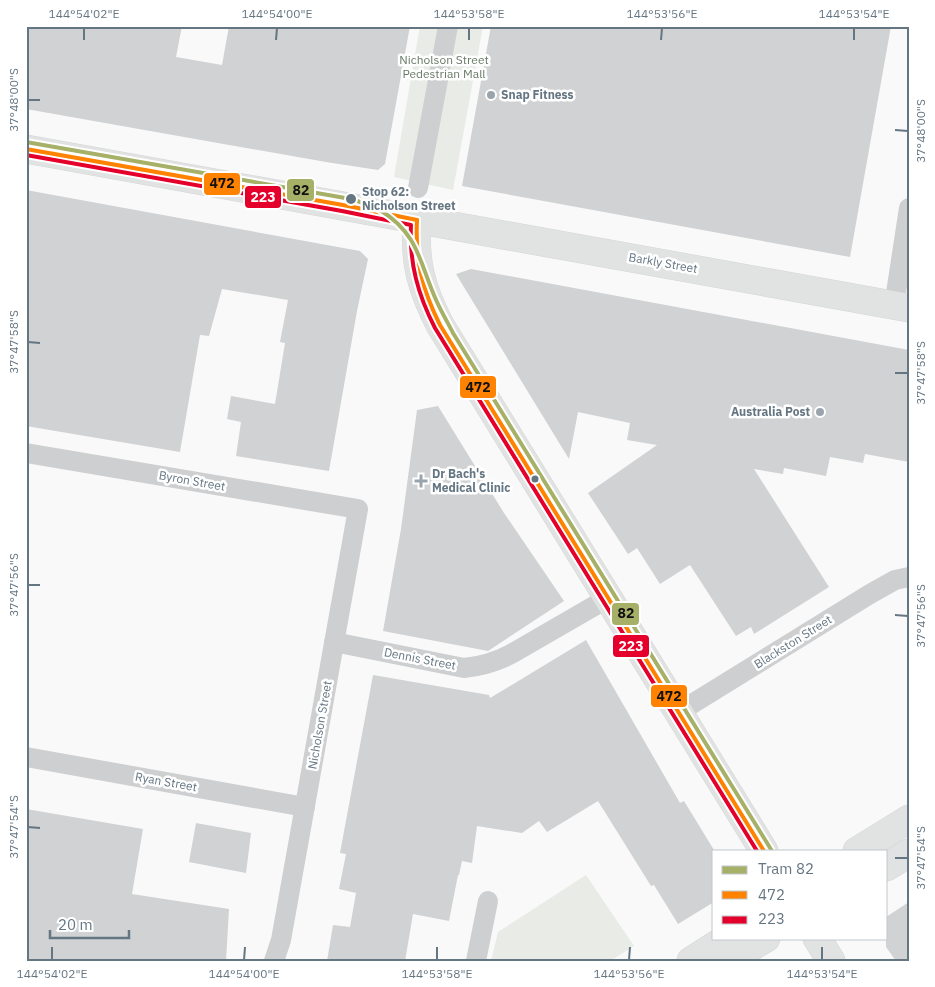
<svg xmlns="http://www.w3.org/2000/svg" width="935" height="987" font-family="'IBM Plex Sans',sans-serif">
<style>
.green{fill:#e8ebe6}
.building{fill:#d0d2d3}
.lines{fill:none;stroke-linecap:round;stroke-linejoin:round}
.secondary-casing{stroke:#d5d6d7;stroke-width:29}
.street{stroke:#cecfd0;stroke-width:20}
.secondary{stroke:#e1e2e2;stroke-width:28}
.bus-1-casing{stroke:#fff;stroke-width:8}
.bus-2-casing{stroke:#fff;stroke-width:8}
.bus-1{stroke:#ff8200;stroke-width:4}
.bus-2{stroke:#e4002b;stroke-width:4}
.tram-1-casing{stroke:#fff;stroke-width:8}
.tram-1{stroke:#a6b067;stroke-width:4}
.ticks{fill:none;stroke:#657683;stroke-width:2}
.poi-dot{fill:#99a4ac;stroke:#fff;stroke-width:2}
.stop-dot{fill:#657683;stroke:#fff;stroke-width:2}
.labels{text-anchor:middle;stroke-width:5;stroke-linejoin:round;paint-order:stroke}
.park-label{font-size:12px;fill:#687a64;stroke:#fff}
.poi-label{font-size:12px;font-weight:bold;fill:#657683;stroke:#fff;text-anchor:start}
.stop-label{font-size:12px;font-weight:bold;fill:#657683;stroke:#fff;text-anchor:start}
.street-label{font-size:12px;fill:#657683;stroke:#fff}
.line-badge{stroke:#fff;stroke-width:2}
.badge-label{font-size:14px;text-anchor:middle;font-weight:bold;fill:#fff}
.pale-badge-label{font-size:14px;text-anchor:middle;font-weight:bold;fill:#111}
.neatline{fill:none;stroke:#657683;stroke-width:2}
.ticks-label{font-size:12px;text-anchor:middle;fill:#657683}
</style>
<rect width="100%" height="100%" fill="#f9f9f9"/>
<!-- green -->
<g class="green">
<path d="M420,26H483L453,190L394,177Z"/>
<path d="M586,875L634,946L610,961H491L498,932Z"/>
</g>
<!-- building -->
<g class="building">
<path d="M26,26H182L176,57L222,65L229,26H410L385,164L378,170L326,162L26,109Z"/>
<path d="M491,26H891L850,257L462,186Z"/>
<path d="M26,190L360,251L368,259L357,311L329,471L236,456L241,422L227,419L231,396L275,404L285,343L280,342L288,300L222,289L209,336L200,335L180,452L26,426Z"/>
<path d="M471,269L909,350V462L865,454L863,463L830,457L826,476L784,468L783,474L754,469L829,587L754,634L751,627L736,636L690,565L660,584L637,548L628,554L588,493L657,445L627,440L630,423L578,412L569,459L456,274Z"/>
<path d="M438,406L504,513L564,601L488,651L383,631L401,529L417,410Z"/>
<path d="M586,640L680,803L684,801L714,850V902L678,924L654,885L651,886L598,801L547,832L539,821L522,833L477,826L472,863L462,861L459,875H458L449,921L413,914L405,961H327L333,925L350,927L356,893L339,889L346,854L340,853L373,675L489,695L490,698Z"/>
<path d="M26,809L143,829L132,894L229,909L226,961H26Z"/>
<path d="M196,823L251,833L246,873L189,862Z"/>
<path d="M909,902V961H896L886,947V917Z"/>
</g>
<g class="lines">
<!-- secondary casing -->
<g class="secondary-casing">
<g id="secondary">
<path d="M26,149L909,308"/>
<path d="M417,220C414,262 421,288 440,325L764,851"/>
<path d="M857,851L909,819"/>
<path d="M886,867L909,853"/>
<path d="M817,938L831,961"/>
<path d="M691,961L727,938"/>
<path d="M728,961L766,938"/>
</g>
</g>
<!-- street -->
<g class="street">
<path d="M418,188L448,26"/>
<path d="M894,306L909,208"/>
<path d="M26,453L358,509L281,940L274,961"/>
<path d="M334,642L464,668C482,666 496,662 511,654L608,598"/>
<path d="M679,712L870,594L895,580L909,577"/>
<path d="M26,757L305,807"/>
<path d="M476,961L488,901"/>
</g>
<!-- secondary -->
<use href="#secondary" class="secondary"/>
<!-- bus-1 casing -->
<g class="bus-1-casing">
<g id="bus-1">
<path d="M26,149L343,205L417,220"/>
<path d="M417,220C415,260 422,289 440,325L764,851"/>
</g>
</g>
<!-- bus-2 casing -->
<g class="bus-2-casing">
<path id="bus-2" d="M26,155L342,211L411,225C409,263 418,295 435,328L757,851"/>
</g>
<!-- bus-1 -->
<use href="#bus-1" class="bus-1"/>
<!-- bus-2 -->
<use href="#bus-2" class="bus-2"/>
<!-- tram-1 casing -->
<g class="tram-1-casing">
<path id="tram-1" d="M26,142L351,199C360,202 371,205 380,210C420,235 419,263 437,302C442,313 448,323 453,333L772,851"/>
</g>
<!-- tram-1 -->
<use href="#tram-1" class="tram-1"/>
</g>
<!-- ticks -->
<path class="ticks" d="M84,40V28M276,40L277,28M469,40V28M661,40L662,28M854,40V28M28,100H40M895,130L908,131M28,342L40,343M895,373H908M28,585H40M895,615L908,616M28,827L40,828M895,858H908M52,960V947M244,960L245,947M437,960V947M629,960L630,947M822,960V947"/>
<!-- markers -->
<g class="poi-dot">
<circle cx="491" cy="95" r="5"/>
<circle cx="820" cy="412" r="5"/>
<path d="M418.5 473.5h5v5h5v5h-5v5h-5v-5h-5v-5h5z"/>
</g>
<g class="stop-dot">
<circle cx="351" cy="199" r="6"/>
<circle cx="535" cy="479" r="4.5"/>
</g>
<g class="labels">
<!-- park labels -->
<g class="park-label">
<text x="444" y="64">Nicholson Street<tspan x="444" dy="14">Pedestrian Mall</tspan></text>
</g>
<!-- poi labels -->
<g class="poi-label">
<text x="501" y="99">Snap Fitness</text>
<text x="810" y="416" text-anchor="end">Australia Post</text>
<text x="432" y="478">Dr Bach's<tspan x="432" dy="14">Medical Clinic</tspan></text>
</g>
<!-- stop labels -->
<g class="stop-label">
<text x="362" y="196">Stop 62:<tspan x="362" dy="14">Nicholson Street</tspan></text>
</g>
<!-- street labels -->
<g class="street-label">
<text transform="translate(663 263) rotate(10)" y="4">Barkly Street</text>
<text transform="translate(192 481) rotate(10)" y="4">Byron Street</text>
<text transform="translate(793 642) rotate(-32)" y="4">Blackston Street</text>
<text transform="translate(420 659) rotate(11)" y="4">Dennis Street</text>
<text transform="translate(320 725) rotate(-80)" y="4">Nicholson Street</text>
<text transform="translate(166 782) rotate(10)" y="4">Ryan Street</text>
</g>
</g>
<g class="line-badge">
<rect x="203" y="172" width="38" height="24" rx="5" fill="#ff8200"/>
<rect x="286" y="178" width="29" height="24" rx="5" fill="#a6b067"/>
<rect x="244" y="185" width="38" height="24" rx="5" fill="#e4002b"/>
<rect x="459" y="375" width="38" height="24" rx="5" fill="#ff8200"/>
<rect x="611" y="602" width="29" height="24" rx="5" fill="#a6b067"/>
<rect x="612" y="634" width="38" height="24" rx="5" fill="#e4002b"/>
<rect x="650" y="684" width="38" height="24" rx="5" fill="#ff8200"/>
</g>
<g class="badge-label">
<text x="263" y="202">223</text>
<text x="631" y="651">223</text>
</g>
<g class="pale-badge-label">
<text x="222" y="188">472</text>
<text x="301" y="195">82</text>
<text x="478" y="392">472</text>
<text x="626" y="618">82</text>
<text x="669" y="701">472</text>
</g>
<!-- border -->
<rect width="935" height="987" fill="none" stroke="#ffffff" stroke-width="55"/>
<!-- legend -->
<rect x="712" y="850" width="175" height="90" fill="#ffffff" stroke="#c1c8cd"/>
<rect x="722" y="866" width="25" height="8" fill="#a6b067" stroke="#c1c8cd"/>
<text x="758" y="874" font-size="15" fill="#657683">Tram 82</text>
<rect x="722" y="891" width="25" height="8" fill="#ff8200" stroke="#c1c8cd"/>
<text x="758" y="900" font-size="15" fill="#657683">472</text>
<rect x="722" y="916" width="25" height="8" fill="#e4002b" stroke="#c1c8cd"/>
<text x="758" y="924" font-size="15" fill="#657683">223</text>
<!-- scale -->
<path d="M50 930v8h79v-8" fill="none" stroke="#657683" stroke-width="2.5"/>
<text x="58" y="930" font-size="15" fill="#657683" stroke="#ffffff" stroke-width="4" paint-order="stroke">20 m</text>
<rect x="28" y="28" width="880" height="932" class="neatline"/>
<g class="ticks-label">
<text x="84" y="18">144°54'02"E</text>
<text x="277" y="18">144°54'00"E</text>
<text x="469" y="18">144°53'58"E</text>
<text x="662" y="18">144°53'56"E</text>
<text x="854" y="18">144°53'54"E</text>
<text transform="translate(14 100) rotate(-90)" y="4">37°48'00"S</text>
<text transform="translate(921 131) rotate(-90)" y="4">37°48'00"S</text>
<text transform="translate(14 342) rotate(-90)" y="4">37°47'58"S</text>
<text transform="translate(921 373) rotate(-90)" y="4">37°47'58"S</text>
<text transform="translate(14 585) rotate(-90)" y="4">37°47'56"S</text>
<text transform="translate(921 616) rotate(-90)" y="4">37°47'56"S</text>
<text transform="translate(14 827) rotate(-90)" y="4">37°47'54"S</text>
<text transform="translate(921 858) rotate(-90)" y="4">37°47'54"S</text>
<text x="52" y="978">144°54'02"E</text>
<text x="244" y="978">144°54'00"E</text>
<text x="437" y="978">144°53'58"E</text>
<text x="629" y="978">144°53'56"E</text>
<text x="822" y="978">144°53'54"E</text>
</g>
</svg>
